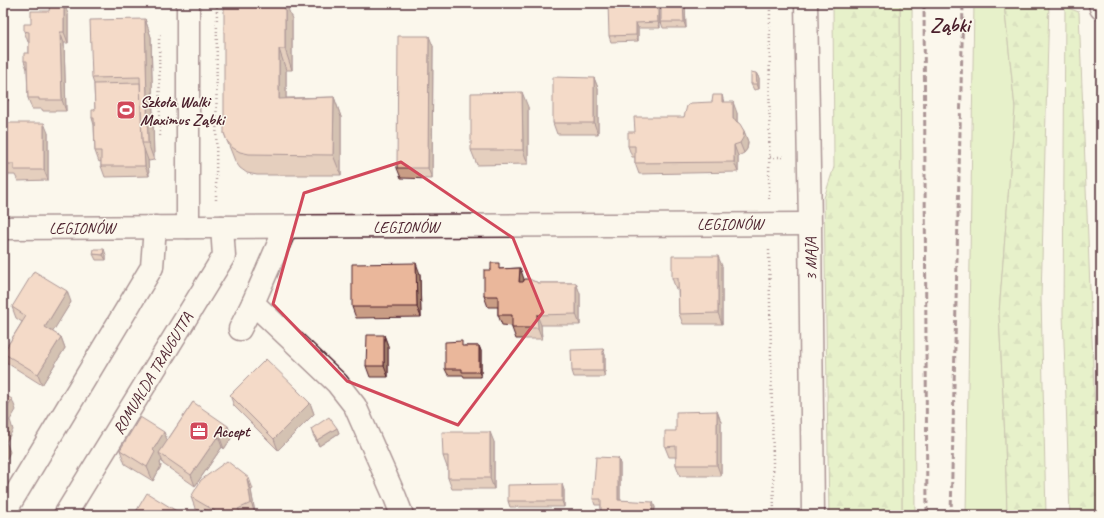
<svg xmlns="http://www.w3.org/2000/svg" width="1104" height="518" font-family="Caveat,sans-serif">
<style>
.green{fill:#cfe9a0;stroke:#8c8466}
.forest{fill:url(#forest-firs);stroke:#8c8466}
.lines{fill:none;stroke-linecap:round;stroke-linejoin:round}
.minor-casing{stroke:#4a1f2b;stroke-width:25}
.path{stroke:#4a1f2b;stroke-width:2.5;stroke-dasharray:1 3;stroke-linecap:butt}
.minor{stroke:#fbf7ec;stroke-width:22}
.rail{stroke:#4a1f2b;stroke-width:3;stroke-dasharray:6 3;stroke-linecap:butt}
.wall{fill:#c99d85;stroke:#4a1f2b}
.shaded-wall{fill:#a4806c;stroke:#4a1f2b}
.building{fill:#eab79b;stroke:#4a1f2b}
.marked{fill:none;stroke:#d1495b;stroke-width:3;stroke-linejoin:round}
.labels{text-anchor:middle;stroke-width:3;stroke-linejoin:round;paint-order:stroke}
.poi-label{font-size:16px;font-weight:bold;fill:#4a1f2b;stroke:#fbf7ec;text-anchor:start}
.street-label{font-size:16px;fill:#4a1f2b;stroke:#fbf7ec}
.district-label{font-size:20px;font-weight:bold;fill:#4a1f2b;stroke:#fbf7ec}
</style>
<defs>
<pattern id="forest-firs" width="22" height="20" patternUnits="userSpaceOnUse"><rect width="22" height="20" fill="#cfe9a0"/><path d="M5 1l3.5 6h-7zM16 11l3.5 6h-7z" fill="#b3c78a"/></pattern>
</defs>
<rect width="100%" height="100%" fill="#fbf7ec"/>
<filter id="ink" filterUnits="userSpaceOnUse"><feTurbulence type="fractalNoise" baseFrequency=".025" numOctaves="2"/><feDisplacementMap in="SourceGraphic" scale="8" xChannelSelector="R" yChannelSelector="G"/><feConvolveMatrix kernelMatrix="1 2 1 2 8 2 1 2 1" color-interpolation-filters="sRGB"/></filter>
<g filter="url(#ink)">
<!-- green -->
<g class="green">
<path d="M900,3H912L915,515H902Z"/>
<path d="M974,3H1004L1015,108L999,313L1005,439L1007,515H966Z"/>
</g>
<!-- forest -->
<g class="forest">
<path d="M833,3H900L902,515H829L824,198L834,167Z"/>
<path d="M1004,3H1049L1041,297L1046,515H1007L1005,439L999,313L1015,108Z"/>
<path d="M1065,7L1079,12L1099,515H1070L1063,314Z"/>
</g>
<g class="lines">
<!-- minor casing -->
<g class="minor-casing">
<g id="minor">
<path d="M188,3V227"/>
<path d="M806,3L810,224L813,515"/>
<path d="M1100,3L1101,8"/>
<path d="M286,227L253,303L337,383L355,406L395,497L402,515"/>
<path d="M3,228L810,224"/>
<path d="M240,329L253,303"/>
<path d="M3,515L152,267L155,227"/>
<path d="M65,515L224,256L222,227"/>
</g>
</g>
<!-- path -->
<g class="path">
<path d="M160,136L159,39L160,33"/>
<path d="M770,157H784"/>
<path d="M769,199L770,3"/>
<path d="M216,200L217,3"/>
<path d="M769,250L774,515"/>
</g>
<!-- minor -->
<use href="#minor" class="minor"/>
<!-- rail -->
<g class="rail">
<path d="M924,3L927,515"/>
<path d="M951,515L963,3"/>
</g>
</g>
<!-- wall -->
<g class="wall">
<path d="M659,3L660,28H638V41L611,42L609,36Z"/>
<path d="M661,3H685L686,28H663L661,22Z"/>
<path d="M3,4L7,15L8,101H3Z"/>
<path d="M68,14V43H64L66,111H43L42,109H32L28,98L27,69L24,61L29,53V42H28L24,31L31,24Z"/>
<path d="M145,19L151,37L154,160L149,161L148,160L149,176L105,177L101,166V161L99,162L95,151L94,125L92,118L95,110L94,84L92,78Z"/>
<path d="M292,19V70H286V98L334,97L341,117V175H257L247,173L240,168L235,161L224,133Z"/>
<path d="M433,46L432,179L401,178L397,168Z"/>
<path d="M756,73L759,78V89L754,90L751,84Z"/>
<path d="M594,78L598,88V134H557L553,123Z"/>
<path d="M724,102L737,113V121L744,131L748,142L747,149L744,153L738,156V172L639,174L635,163V157H632L628,146L635,132L684,117Z"/>
<path d="M528,107V164L477,165L471,150Z"/>
<path d="M3,123L48,133V180L18,181L15,175H6L3,167Z"/>
<path d="M93,254L106,255V260H96Z"/>
<path d="M722,266V324H683L679,314L678,289H676L672,278Z"/>
<path d="M520,268L524,281H533L538,283H576L580,294V325H541L542,339H516L512,328V326L502,325L498,315V307H488L484,296L491,270L501,269Z"/>
<path d="M420,274L421,317L356,318L352,307Z"/>
<path d="M71,302L52,332L61,337L65,348L42,385L7,363L3,353L22,322L16,318L12,307Z"/>
<path d="M384,335L388,346V377H370L366,366Z"/>
<path d="M464,346H479L481,351V377H464L463,375H448L445,369Z"/>
<path d="M603,349L605,355V377H574L572,371Z"/>
<path d="M299,392L310,403L314,414L278,450L234,406L230,395Z"/>
<path d="M193,402L232,437L224,449L222,447L195,486L163,464L162,460L160,463L161,466L153,481L125,464L120,450L167,441Z"/>
<path d="M717,411L721,422V476H680L676,465V457H669L665,447L676,431Z"/>
<path d="M337,428L339,433L319,446L313,435L311,429Z"/>
<path d="M494,442V489H452L448,478V467H447L443,456Z"/>
<path d="M618,458L620,464V500L655,507L654,515H601V505H595L593,499Z"/>
<path d="M249,478L253,489L251,490L255,513L252,515H203V513L195,508L191,497Z"/>
<path d="M564,490V507H510L508,501Z"/>
</g>
<!-- shaded-wall -->
<g class="shaded-wall">
<path d="M64,3L68,14V43L64,32Z"/>
<path d="M285,3H286L292,19V70L285,49Z"/>
<path d="M657,3H659L660,28L658,22Z"/>
<path d="M683,3H685L686,28L684,22Z"/>
<path d="M3,4L7,15L8,101L4,91Z"/>
<path d="M145,19L151,37L154,160L148,143Z"/>
<path d="M636,23L638,28V41L636,35Z"/>
<path d="M60,32L64,43L66,111L62,100Z"/>
<path d="M429,36L433,46L432,179L428,168Z"/>
<path d="M279,49L286,70V119L279,99Z"/>
<path d="M756,73L759,78V89L757,84Z"/>
<path d="M594,78L598,88V134L594,123Z"/>
<path d="M522,92L528,107V164L523,150Z"/>
<path d="M722,95L725,106L722,102Z"/>
<path d="M334,97L341,117V175L333,155Z"/>
<path d="M733,102L737,113V129L733,119Z"/>
<path d="M44,123L48,133V180L44,170Z"/>
<path d="M744,131L748,142L747,149L744,153L740,143Z"/>
<path d="M734,145L738,156V172L734,162Z"/>
<path d="M144,149L148,160L149,176L145,166Z"/>
<path d="M104,249L106,255V260L103,255Z"/>
<path d="M718,256L722,266V324L718,313Z"/>
<path d="M416,263L420,274L421,317L417,307Z"/>
<path d="M520,268L524,279L523,292L519,282Z"/>
<path d="M576,283L580,294V325L576,314Z"/>
<path d="M67,291L71,302L49,338L45,327Z"/>
<path d="M537,315L541,325L542,339L538,328Z"/>
<path d="M384,335L388,346V377L384,366Z"/>
<path d="M61,337L65,348L42,385L38,374Z"/>
<path d="M479,346L481,351V377L479,372Z"/>
<path d="M603,349L605,355V377L603,371Z"/>
<path d="M12,399L16,410L10,420L13,430L6,442L10,452L5,462L3,456V414Z"/>
<path d="M310,403L314,414L278,450L274,439Z"/>
<path d="M717,411L721,422V476L717,465Z"/>
<path d="M228,426L232,437L224,449L220,438Z"/>
<path d="M337,428L339,433L319,446L317,440Z"/>
<path d="M164,432L170,447L159,453L162,460L160,463L161,466L153,481L147,467L153,450Z"/>
<path d="M490,432L494,442V489L490,478Z"/>
<path d="M218,436L222,447L195,486L191,475Z"/>
<path d="M618,458L620,464V506L618,500Z"/>
<path d="M247,479L251,490L255,513L251,503Z"/>
<path d="M562,484L564,490V507L562,501Z"/>
<path d="M653,502L655,507L654,515H652Z"/>
</g>
<!-- building -->
<g class="building">
<path d="M64,3V32H60L62,100H39V98H28L27,61H24V53H29V32L24,31V24H31V11H49L50,4Z"/>
<path d="M224,3H285V49H279V99L334,97L333,155L249,154L240,152L233,148L227,141L224,133Z"/>
<path d="M608,3H657L658,22L636,23V35L609,36Z"/>
<path d="M661,3H683L684,22H661Z"/>
<path d="M3,4L4,91H3Z"/>
<path d="M145,19L148,143H142L140,77L92,78L90,20Z"/>
<path d="M398,36H429L428,168H397Z"/>
<path d="M751,72L756,73L757,84H751Z"/>
<path d="M553,77L594,78V123H553Z"/>
<path d="M140,83L142,143L144,149L145,166H101V151H95L94,118H92V110H95L94,84Z"/>
<path d="M522,92L523,150H471V93Z"/>
<path d="M713,95H722V102H733V119L740,124L744,131L743,138L740,143L734,145V162L635,163V146H628V132H635L634,117H684L687,106L691,103L712,102Z"/>
<path d="M3,123H44V170H14V164H3Z"/>
<path d="M94,249H104L103,255L93,254Z"/>
<path d="M672,256H718V313L679,314L678,278H672Z"/>
<path d="M416,263L417,307H352V264Z"/>
<path d="M491,263H499V269L520,268L519,282H523L525,279H530L533,281L537,282V283H576V314L537,315L538,328H512V315H498V296H484V270H491Z"/>
<path d="M34,271L67,291L45,327L61,337L38,374L3,353L26,316L12,307Z"/>
<path d="M367,335H384V366H366Z"/>
<path d="M462,341V346H479V372H462V369H445V342Z"/>
<path d="M603,349V371H572L571,350Z"/>
<path d="M266,359L298,390H297L310,403L274,439L230,395Z"/>
<path d="M3,394L12,399L3,414Z"/>
<path d="M193,402L228,426L220,438L218,436L191,475L159,453Z"/>
<path d="M717,411V465H676V446L665,447V431H676V412Z"/>
<path d="M3,416L9,420L3,430Z"/>
<path d="M140,417L164,432L153,450L155,452L147,467L120,450Z"/>
<path d="M329,417L337,428L317,440L311,429Z"/>
<path d="M442,432H490V478H448V456H443Z"/>
<path d="M3,439L6,441L3,447Z"/>
<path d="M596,457L618,458V500L653,502L652,515H601V499H593Z"/>
<path d="M227,461L249,478L247,479L251,503L238,509L242,515H214L215,511L191,497L201,480Z"/>
<path d="M562,484V501H508V485Z"/>
<path d="M147,493L183,515H134Z"/>
<path d="M204,509L214,515H203Z"/>
<path d="M677,513H686L687,515H677Z"/>
</g>
</g>
<!-- marked area -->
<path d="M0 0H1104V518H0ZM401,162L513,238L543,312L458,425L347,381L273,304L304,193Z" fill="#fbf7ec" fill-opacity=".55" fill-rule="evenodd"/>
<path class="marked" d="M401,162L513,238L543,312L458,425L347,381L273,304L304,193Z"/>
<!-- icons -->
<defs>
<g id="stadium-square" transform="scale(1)"><rect x="-9" y="-9" width="18" height="18" rx="4" fill="#d1495b" stroke="#fbf7ec"/><path d="M0-5a6.5 5 0 1 0 0 10a6.5 5 0 1 0 0-10ZM-3.5-1.8h7v3.6h-7Z" fill="#fff"/></g>
<g id="office-square" transform="scale(1)"><rect x="-9" y="-9" width="18" height="18" rx="4" fill="#d1495b" stroke="#fbf7ec"/><path d="M-6-3h4V-5.5h4V-3h4V5H-6ZM-1-4.5V-3h2v-1.5ZM-6 0V1H6V0Z" fill="#fff"/></g>
</defs>
<g fill-rule="evenodd">
<use href="#stadium-square" x="126" y="110"/>
<use href="#office-square" x="199" y="431"/>
</g>
<g class="labels">
<!-- poi labels -->
<g class="poi-label">
<text x="140" y="107">Szkoła Walki<tspan x="140" dy="18">Maximus Ząbki</tspan></text>
<text x="213" y="437">Accept</text>
</g>
<!-- street labels -->
<g class="street-label">
<text x="730" y="229">LEGIONÓW</text>
<text x="406" y="232">LEGIONÓW</text>
<text x="82" y="233">LEGIONÓW</text>
<text transform="translate(810 259) rotate(-91)" y="6">3 MAJA</text>
<text transform="translate(152 373) rotate(-59)" y="6">ROMUALDA TRAUGUTTA</text>
</g>
<!-- district labels -->
<g class="district-label">
<text x="950" y="32">Ząbki</text>
</g>
</g>
<!-- margin -->
<rect width="1104" height="518" fill="none" stroke="#fbf7ec" stroke-width="16"/>
<rect x="8" y="8" width="1088" height="502" fill="none" stroke="#4a1f2b" stroke-width="1.5" filter="url(#ink)"/>
</svg>
